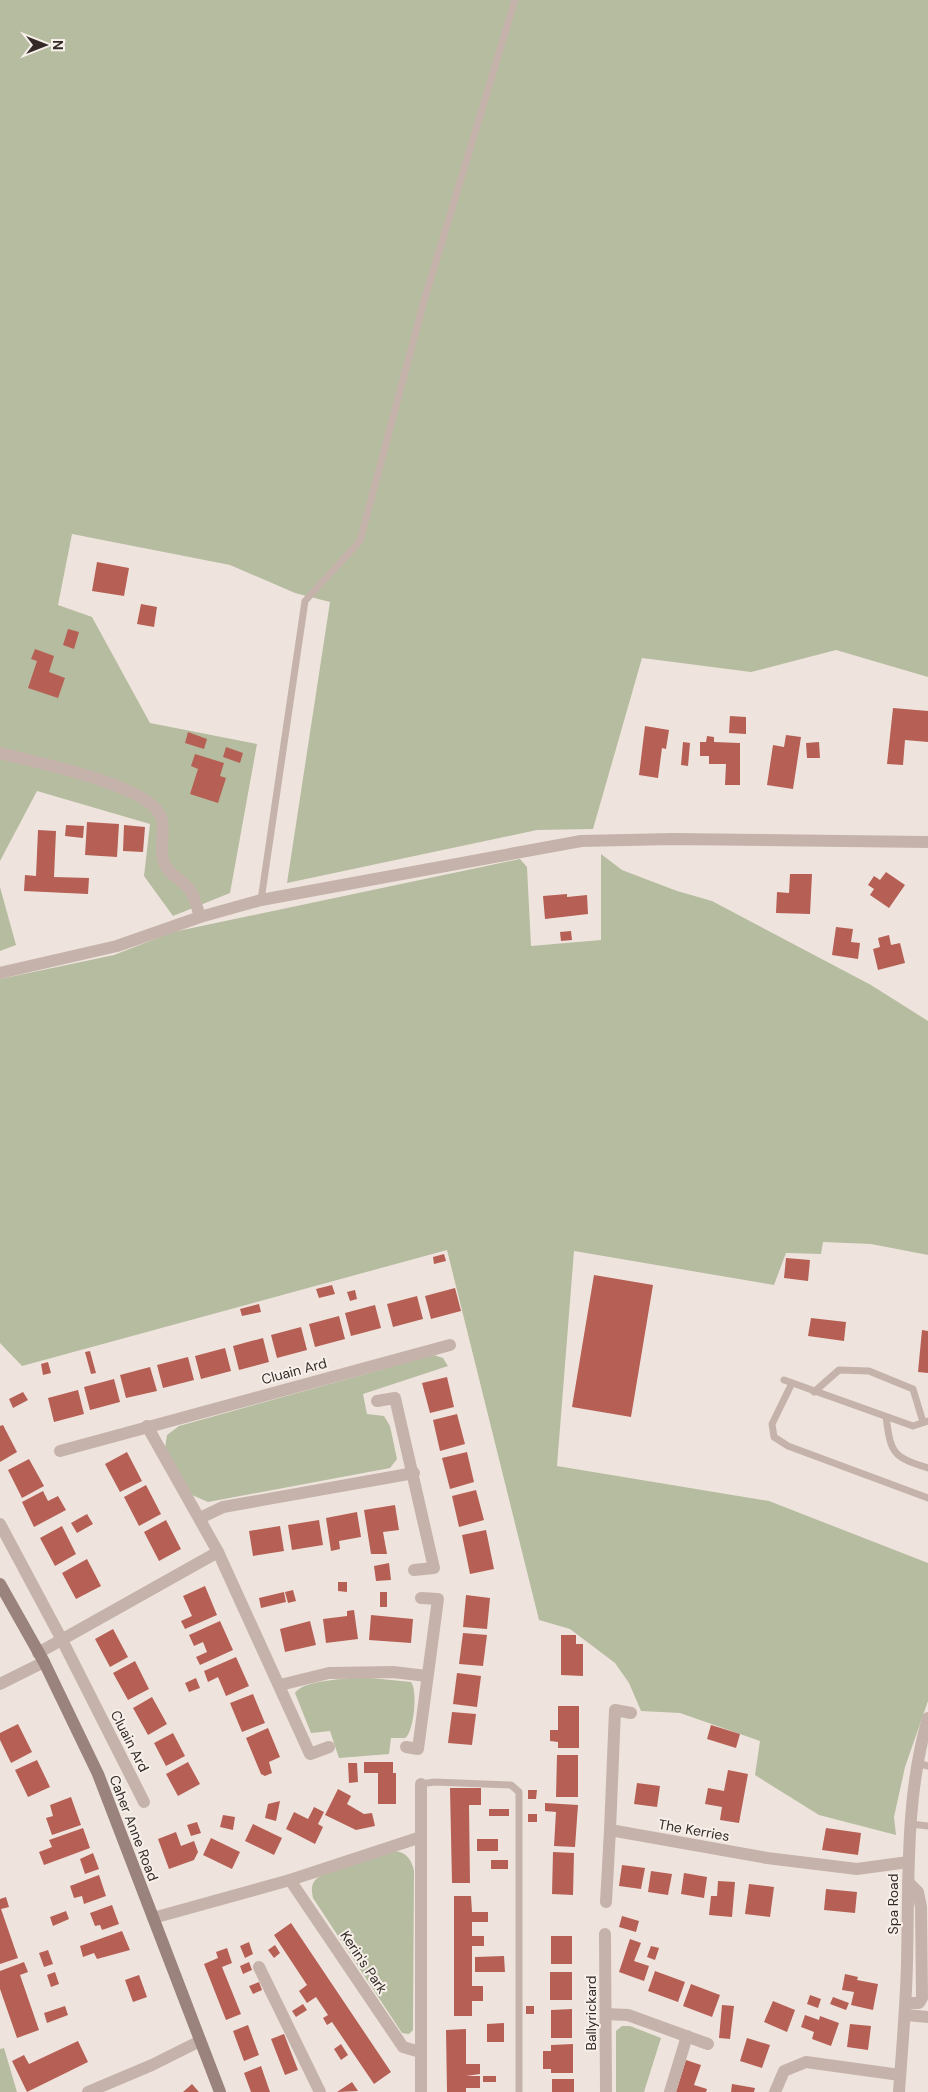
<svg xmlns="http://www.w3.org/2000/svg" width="928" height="2092" font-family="'DM Sans',sans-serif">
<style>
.green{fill:#b6bc9f}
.building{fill:#b65f54}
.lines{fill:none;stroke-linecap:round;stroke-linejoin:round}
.lane{stroke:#c5b3ab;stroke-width:7}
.street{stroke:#c5b3ab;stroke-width:12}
.secondary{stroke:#99837c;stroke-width:12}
.labels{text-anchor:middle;stroke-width:4;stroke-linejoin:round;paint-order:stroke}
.street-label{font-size:14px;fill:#342b29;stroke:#f7efe9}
</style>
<rect width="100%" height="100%" fill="#efe4dd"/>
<!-- green -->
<g class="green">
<path d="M0,0H928V677L836,650L751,672L642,658L593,829L537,830L287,883L330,602L295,593L230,565L72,534L58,605L92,617L150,723L257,744L230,893L173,916L144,876L150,824L37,791L0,861Z"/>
<path d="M601,854L622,870L677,891L712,901L871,985L928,1021V1255L871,1244L823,1242L821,1254L786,1253L774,1285L574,1251L557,1466L769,1501L928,1563V1701L905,1767L894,1817L896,1835L819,1815L755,1775L760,1741L680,1713L641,1711L629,1683L615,1663L570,1629L539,1620L447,1250L22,1366L0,1343V979L114,955L173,932L520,859L527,867L531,946L601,940Z"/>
<path d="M0,887L16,945L0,951Z"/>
<path d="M434,1355L443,1358L448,1366L363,1394L367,1414L384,1416L390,1426L397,1459L390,1468L208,1502L192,1495L165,1448L167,1435L179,1426Z"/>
<path d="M361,1677L411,1682C418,1690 414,1733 405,1738H391L389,1754L339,1758L330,1731L311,1733L295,1693C303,1680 346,1679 361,1677Z"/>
<path d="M395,1851C406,1852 412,1860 414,1871L413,2023V2030L409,2034L402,2033L313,1898C311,1888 311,1882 320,1876Z"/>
<path d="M630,2026L661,2038L644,2092H616V2031L622,2026Z"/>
<path d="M4,2048L17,2092H0V2049Z"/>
</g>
<!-- building -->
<g class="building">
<path d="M97,562L129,568L124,596L92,591Z"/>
<path d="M141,604L157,607L154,627L137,624Z"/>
<path d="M68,629L79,632L74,649L63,645Z"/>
<path d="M35,649L54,656L49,672L65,678L58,698L28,688L37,661L31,659Z"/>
<path d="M893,708L928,711V742L905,740L903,765L887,764Z"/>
<path d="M730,716L746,717V734L729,733Z"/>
<path d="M645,726L669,730L666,749L662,748L658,778L639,775Z"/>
<path d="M188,732L207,739L204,749L185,743Z"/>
<path d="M786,735L801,737L793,789L767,785L773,745L784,747Z"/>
<path d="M707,736L714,737V742L740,743V785H725L726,764H709V756H700V742H706Z"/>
<path d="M683,742L690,743L688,766L681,765Z"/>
<path d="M819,742L820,758H807L806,743Z"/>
<path d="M226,747L243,753L240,763L223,757Z"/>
<path d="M195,754L224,763L220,776L226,778L218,803L190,794L198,769L191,766Z"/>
<path d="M87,822L119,824L117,857L85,855Z"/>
<path d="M66,825L84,826L83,838L65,836Z"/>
<path d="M124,825L145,827L143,852L123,851Z"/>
<path d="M38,830L56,831L54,877L89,878L88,894L24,891L25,875L36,876Z"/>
<path d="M886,872L905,885L889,908L870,895L874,889L868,885L874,876L880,880Z"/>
<path d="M790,874H812L810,914L776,913L777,892L789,893Z"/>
<path d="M567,894V897L587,895L588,914L545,919L543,896Z"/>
<path d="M836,927L853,929L851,942L860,943L858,959L832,955Z"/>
<path d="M571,931L572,940L561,941L560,932Z"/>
<path d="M889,935L891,945L900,943L905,963L878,970L873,949L880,947L878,938Z"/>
<path d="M444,1254L446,1261L434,1264L433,1257Z"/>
<path d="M786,1258L810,1260L808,1281L784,1278Z"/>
<path d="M594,1275L653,1285L631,1417L572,1407Z"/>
<path d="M332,1285L335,1294L319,1298L316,1289Z"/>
<path d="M455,1288L461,1311L431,1319L425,1296Z"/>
<path d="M355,1290L357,1299L350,1301L347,1292Z"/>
<path d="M417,1296L423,1319L393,1327L387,1304Z"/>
<path d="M259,1304L261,1312L242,1316L240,1309Z"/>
<path d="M375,1305L381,1328L351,1336L345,1313Z"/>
<path d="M339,1316L345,1339L315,1347L309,1324Z"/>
<path d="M811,1318L846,1322L844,1341L808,1336Z"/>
<path d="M301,1327L307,1350L277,1358L271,1335Z"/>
<path d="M922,1330L928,1331V1373L918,1372Z"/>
<path d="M263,1338L269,1362L239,1370L233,1346Z"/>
<path d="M225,1348L231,1371L201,1379L195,1356Z"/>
<path d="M90,1351L96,1373L91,1374L85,1352Z"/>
<path d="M188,1357L194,1380L163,1388L157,1365Z"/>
<path d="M48,1362L51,1373L43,1375L41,1364Z"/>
<path d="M150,1367L157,1391L126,1398L120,1375Z"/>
<path d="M447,1377L454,1407L430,1413L422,1383Z"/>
<path d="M114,1379L120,1402L90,1410L84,1387Z"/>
<path d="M78,1390L84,1414L54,1422L48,1398Z"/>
<path d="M23,1392L28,1400L13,1408L9,1399Z"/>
<path d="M457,1414L465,1444L440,1451L433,1420Z"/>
<path d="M3,1425L17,1452L0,1462V1426Z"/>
<path d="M127,1452L142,1481L120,1492L105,1464Z"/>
<path d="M467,1452L474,1482L450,1489L442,1458Z"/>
<path d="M29,1459L44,1486L22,1498L8,1470Z"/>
<path d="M146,1485L161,1514L139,1526L124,1497Z"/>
<path d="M476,1490L484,1520L459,1527L452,1496Z"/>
<path d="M43,1491L48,1501L58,1496L66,1510L34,1527L22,1502Z"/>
<path d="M395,1505L399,1530L383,1532L387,1554H371L364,1510Z"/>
<path d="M357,1512L361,1537L339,1541L340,1549L331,1551L326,1518Z"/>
<path d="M87,1514L93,1524L77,1533L71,1523Z"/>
<path d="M166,1520L181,1549L159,1561L144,1532Z"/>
<path d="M319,1520L323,1545L292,1550L288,1525Z"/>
<path d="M62,1526L76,1554L55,1566L40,1538Z"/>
<path d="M280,1526L284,1551L253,1556L249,1531Z"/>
<path d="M486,1530L494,1569L470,1574L462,1535Z"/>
<path d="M87,1559L101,1586L76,1599L62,1573Z"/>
<path d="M389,1563L391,1580L376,1581L374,1566Z"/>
<path d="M338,1582H347V1592L338,1591Z"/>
<path d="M205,1586L217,1615L185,1629L181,1621L192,1616L183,1596Z"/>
<path d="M293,1590L296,1601L288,1603L285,1592Z"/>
<path d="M284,1592L286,1602L261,1608L259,1598Z"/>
<rect x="380" y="1592" width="7" height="15"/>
<path d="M466,1595L490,1598L487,1629L463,1627Z"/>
<path d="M354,1610L358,1639L326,1643L323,1619L347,1616V1611Z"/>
<path d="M371,1615L413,1619L411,1643L369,1640Z"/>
<path d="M220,1621L233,1650L200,1665L196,1657L207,1652L203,1642L194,1646L189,1635Z"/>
<path d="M310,1621L316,1645L285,1652L280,1629Z"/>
<path d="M113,1629L128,1657L110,1667L95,1639Z"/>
<path d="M463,1633L487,1635L483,1666L459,1664Z"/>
<path d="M561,1635H576V1644H583V1676L561,1675Z"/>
<path d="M236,1657L249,1686L226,1696L218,1677L208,1682L204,1671Z"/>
<path d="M135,1661L149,1689L128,1700L113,1673Z"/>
<path d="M457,1673L481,1676L477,1707L453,1704Z"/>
<path d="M196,1678L200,1688L189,1692L185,1683Z"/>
<path d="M253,1694L265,1723L242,1732L230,1703Z"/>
<path d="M152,1697L167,1724L148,1735L133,1708Z"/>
<path d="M558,1706H579V1748H558V1742L550,1741V1730H558Z"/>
<path d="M452,1712L476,1714L472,1745L448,1743Z"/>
<path d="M18,1724L32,1752L11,1763L0,1740V1733Z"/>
<path d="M711,1725L740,1734L736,1748L707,1739Z"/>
<path d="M268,1728L280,1757L269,1762L272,1773L265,1776L261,1774L246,1738Z"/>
<path d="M173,1733L185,1756L166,1766L154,1743Z"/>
<path d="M557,1755H578V1797H556Z"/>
<path d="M37,1760L50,1787L28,1797L15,1770Z"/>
<path d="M188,1762L200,1784L178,1796L166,1774Z"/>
<path d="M364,1762H393V1773H396V1804H378V1773H364Z"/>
<path d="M348,1763H357L358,1782L349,1783Z"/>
<path d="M728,1770L748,1774L739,1823L720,1820L722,1807L705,1804L708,1788L724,1791Z"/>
<path d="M637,1783L660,1786L657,1807L634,1804Z"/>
<path d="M450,1788H481V1805H469L470,1883H452Z"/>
<path d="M338,1789L351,1796L347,1804L364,1814L372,1813L375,1826L356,1830L325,1815Z"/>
<path d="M528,1790H537L536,1799H528Z"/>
<path d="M71,1797L81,1825L52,1835L46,1818L53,1816L50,1805Z"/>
<path d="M280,1801L276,1821L265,1818L268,1804Z"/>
<path d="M545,1803L578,1805L575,1847L554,1846L556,1812L545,1811Z"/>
<path d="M314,1807L324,1812L318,1824L323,1827L315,1844L286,1829L294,1812L308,1819Z"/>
<rect x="489" y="1809" width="20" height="7"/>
<rect x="528" y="1814" width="9" height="8"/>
<path d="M223,1815L235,1817L233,1830L220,1827Z"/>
<path d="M197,1822L201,1833L191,1836L187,1825Z"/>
<path d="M253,1824L282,1838L274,1855L245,1841Z"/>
<path d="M83,1828L90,1848L44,1865L39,1852L52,1847L49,1840Z"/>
<path d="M826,1828L861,1833L858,1855L822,1850Z"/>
<path d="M176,1832L181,1846L194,1841L198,1852L194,1860L169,1869L158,1839Z"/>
<path d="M211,1838L240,1852L232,1869L203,1855Z"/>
<rect x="477" y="1839" width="21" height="12"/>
<path d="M553,1852L574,1853L573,1895L552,1894Z"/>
<path d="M93,1853L99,1869L85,1874L80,1859Z"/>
<rect x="491" y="1860" width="17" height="9"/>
<path d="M622,1865L645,1868L641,1889L619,1886Z"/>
<path d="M651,1871L672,1874L668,1895L648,1892Z"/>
<path d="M684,1873L707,1877L704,1898L681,1894Z"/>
<path d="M99,1875L106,1896L84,1904L82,1896L74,1898L70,1886Z"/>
<path d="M718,1881L735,1882L732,1917L709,1915L711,1896H717Z"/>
<path d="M749,1884L774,1887L770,1917L745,1914Z"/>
<path d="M826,1889L857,1892L855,1913L824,1910Z"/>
<path d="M454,1896H471L472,1912H488V1922H472V1936H484V1946H472V1986H483V2001H472V2016H454Z"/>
<path d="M6,1897L9,1907L1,1909L18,1958L0,1964V1899Z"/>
<path d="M112,1905L119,1924L102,1930L100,1925L95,1926L90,1913Z"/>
<path d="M66,1911L69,1919L53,1926L50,1917Z"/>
<path d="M622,1916L639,1921L636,1932L619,1927Z"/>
<path d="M291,1923L391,2072L374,2084L332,2022L327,2025L323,2018L328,2015L316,1997L307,2003L299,1991L307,1985L274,1935Z"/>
<path d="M122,1931L130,1950L97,1959L94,1953L83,1957L80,1946Z"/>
<rect x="551" y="1936" width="21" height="28"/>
<path d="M630,1939L641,1943L634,1961L649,1966L644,1981L619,1972Z"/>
<path d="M249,1942L253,1954L245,1958L240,1946Z"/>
<path d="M275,1945L280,1953L274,1958L268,1950Z"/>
<path d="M651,1946L659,1948L655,1960L647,1957Z"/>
<path d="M227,1948L232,1963L222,1967L241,2014L226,2020L204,1964L218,1958L216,1952Z"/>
<path d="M48,1950L53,1964L44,1967L39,1953Z"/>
<path d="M504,1956L505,1972H475V1957Z"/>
<path d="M24,1962L28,1972L20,1975L39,2030L17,2038L0,1989V1971Z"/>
<path d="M249,1962L252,1970L243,1974L240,1966Z"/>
<path d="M655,1971L685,1982L678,2002L648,1991Z"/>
<path d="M55,1972L59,1984L51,1987L47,1975Z"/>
<rect x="550" y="1972" width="22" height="28"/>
<path d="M845,1974L858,1977L857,1980L878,1984L873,2010L851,2005L854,1992L842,1990Z"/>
<path d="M139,1975L147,1997L133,2002L125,1980Z"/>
<path d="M259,1982L262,1990L253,1994L249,1986Z"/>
<path d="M691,1984L720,1995L712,2017L683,2006Z"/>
<path d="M810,1995L821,1999L818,2008L807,2004Z"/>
<path d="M833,1997L849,2003L846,2010L830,2004Z"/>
<path d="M773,2001L795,2010L787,2032L764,2022Z"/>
<path d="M303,2004L307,2010L296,2017L292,2011Z"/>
<path d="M722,2005L734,2006L730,2039L719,2038Z"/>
<path d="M65,2006L68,2015L47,2023L44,2013Z"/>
<rect x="526" y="2006" width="8" height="8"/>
<path d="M572,2009V2038H551V2010Z"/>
<path d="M805,2015L819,2020L820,2016L839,2023L831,2046L812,2039L814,2032L801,2027Z"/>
<path d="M504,2023V2042H487V2024Z"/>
<path d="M850,2024L871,2026L868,2050L847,2047Z"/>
<path d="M248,2025L259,2055L244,2061L233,2031Z"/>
<path d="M466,2029V2064H480V2074L466,2076H480V2088H466V2092H447L446,2030Z"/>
<path d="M284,2034L298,2070L285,2075L271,2039Z"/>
<path d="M747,2038L770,2045L762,2068L740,2061Z"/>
<path d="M78,2041L88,2062L27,2092L12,2061L24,2055L29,2064Z"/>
<path d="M341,2044L348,2055L341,2060L334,2049Z"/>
<path d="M573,2044V2073H551V2069H543V2051H551V2045Z"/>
<path d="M686,2060L701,2065L694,2085L707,2089L706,2092H676Z"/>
<path d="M261,2066L270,2092H251L244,2073Z"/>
<rect x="483" y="2076" width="13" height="6"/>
<rect x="552" y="2079" width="22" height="13"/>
<path d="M352,2082L358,2091L337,2092Z"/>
<path d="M192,2084L199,2092H183Z"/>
<path d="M732,2084L755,2088L754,2092H731Z"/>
</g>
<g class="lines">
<!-- lane -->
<g class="lane">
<path d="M261,900L305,601L360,541L424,301L515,0"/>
<path d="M784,1380L913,1426L928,1421"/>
<path d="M792,1383L772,1424L774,1437L788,1446L928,1498"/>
<path d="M814,1392L839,1370L869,1371L913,1389L923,1422"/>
<path d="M886,1417C891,1453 892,1457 928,1468"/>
<path d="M917,1763L928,1766"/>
<path d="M421,1784L434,1782L511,1785L519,1792V2092"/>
<path d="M911,1824L928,1826"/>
</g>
<!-- street -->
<g class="street">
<path d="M0,753C34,762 141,783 159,813C168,828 157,849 165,865C170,876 182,879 189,889C195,896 197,908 200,917"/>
<path d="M0,973L117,946L200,917L261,900L581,841L672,839L928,842"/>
<path d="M377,1401L395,1398L434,1568L414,1570"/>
<path d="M147,1426L218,1552L310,1754L329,1747"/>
<path d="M60,1451L450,1345"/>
<path d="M200,1518L223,1507L414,1473"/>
<path d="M0,1524L62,1640L144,1802"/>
<path d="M38,1653L218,1552"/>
<path d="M0,1684L44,1662"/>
<path d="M280,1685L329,1673L393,1672L427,1676"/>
<path d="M631,1713L615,1710L610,1830L767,1858L857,1869L908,1862"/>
<path d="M406,1747L418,1749L438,1599L421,1598"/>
<path d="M290,1880L403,2047L420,2052"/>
<path d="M606,1902L610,1830"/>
<path d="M153,1918L290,1880L421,1837"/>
<path d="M605,1934L606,2092"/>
<path d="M259,1967L320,2092"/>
<path d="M906,2003H919L922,1998L921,1907L918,1892L908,1882"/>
<path d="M606,2014L628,2015L708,2044"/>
<path d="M906,2015L928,2017"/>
<path d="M88,2092L152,2065L200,2041"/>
<path d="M421,2092V1784"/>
<path d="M670,2092L687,2036"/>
<path d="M775,2092L784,2071L806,2062L900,2075"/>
<path d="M899,2092C902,2049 906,2006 907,1963C909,1881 905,1797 928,1718"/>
</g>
<!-- secondary -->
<path class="secondary" d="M0,1584L44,1662L98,1774L220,2092"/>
</g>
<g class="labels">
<!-- street labels -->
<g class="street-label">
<text transform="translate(294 1371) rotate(-15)" y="5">Cluain Ard</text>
<text transform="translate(130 1741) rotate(63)" y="5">Cluain Ard</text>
<text transform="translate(134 1828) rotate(69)" y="5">Caher Anne Road</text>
<text transform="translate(694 1830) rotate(10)" y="5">The Kerries</text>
<text transform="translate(893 1904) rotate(-90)" y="5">Spa Road</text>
<text transform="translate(364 1962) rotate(56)" y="5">Kerin's Park</text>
<text transform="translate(591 2013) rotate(-90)" y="5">Ballyrickard</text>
</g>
</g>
<!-- north arrow -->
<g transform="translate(45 45) rotate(90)" stroke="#f7efe9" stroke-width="4" paint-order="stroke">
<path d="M0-4L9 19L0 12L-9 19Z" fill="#342b29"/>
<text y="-8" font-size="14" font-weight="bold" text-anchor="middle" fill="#342b29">N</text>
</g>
</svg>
